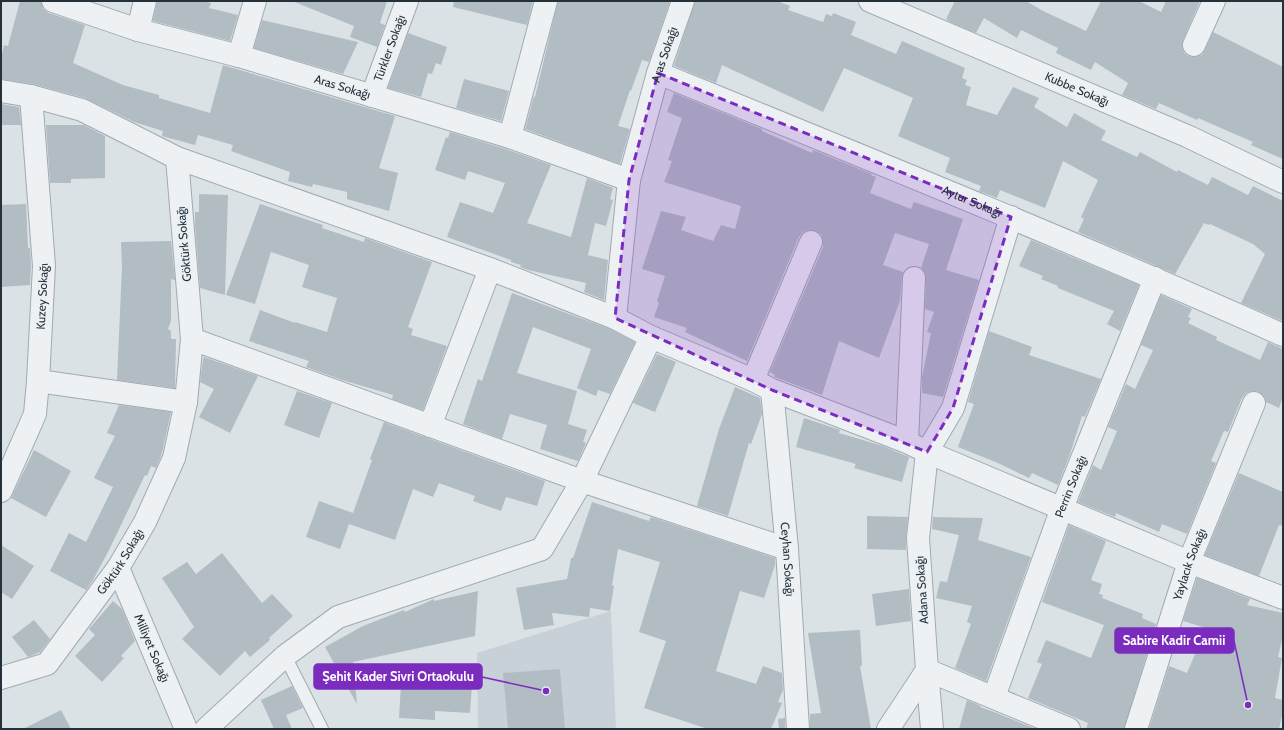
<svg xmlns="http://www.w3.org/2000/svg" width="1284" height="730" font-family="Cabin,sans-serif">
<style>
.built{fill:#c9d1d8}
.building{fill:#b2bcc3}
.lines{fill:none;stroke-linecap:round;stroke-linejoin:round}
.lane-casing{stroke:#a1aab0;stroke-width:14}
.street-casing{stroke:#a1aab0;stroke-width:24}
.lane{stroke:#eef1f4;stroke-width:12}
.street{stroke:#eef1f4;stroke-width:22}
.marked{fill:#7b2cbf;fill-opacity:0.2;stroke:#7b2cbf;stroke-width:3;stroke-dasharray:8 5;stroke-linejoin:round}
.labels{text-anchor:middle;stroke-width:3.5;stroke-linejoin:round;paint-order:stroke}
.street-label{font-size:12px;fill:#25323c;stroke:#eaf0f4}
.leader{fill:none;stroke:#7b2cbf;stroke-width:1.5}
.callout-dot{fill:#7b2cbf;stroke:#eaf0f4;stroke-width:1.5}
.callout{fill:#7b2cbf;stroke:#7b2cbf;stroke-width:1.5}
.callout-label{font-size:13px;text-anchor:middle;font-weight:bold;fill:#fff}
</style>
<rect width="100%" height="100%" fill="#dbe2e6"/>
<!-- built -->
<path class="built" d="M611,611L616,729H478L477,653Z"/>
<!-- building -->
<g class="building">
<path d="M20,1H41L43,9L49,13L85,25L73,63L123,85L159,95V98L210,113L223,65L395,116L379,168L398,173L389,211L347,199V192L313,184L312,187L288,181L290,172L231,151L233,145L198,135L195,145L162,136L163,131L134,122L85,98L33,84L1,79V59L4,45L8,46Z"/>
<path d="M157,1H202L211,3L209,8L238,15L230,41L153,21Z"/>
<path d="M292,1H387L380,23L385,25L377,47L350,37L354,26Z"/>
<path d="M454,1H533L527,25L453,7Z"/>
<path d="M558,1H670L649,62L642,60L631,91L630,90L618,126L630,129L620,164L525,129L534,96L535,97Z"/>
<path d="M695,1H777L790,6L788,10L823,22L826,14L832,16L833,13L856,22L851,35L896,54L902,41L965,68L962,78L967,80L965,85L971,87L966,105L997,115L1013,87L1039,98L1034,107L1067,127L1074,113L1106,131L1101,140L1137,157L1140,152L1177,172L1178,170L1208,185L1212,177L1248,195L1253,186L1283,201V321L1241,303L1265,254L1253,244L1210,224L1209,225L1204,223L1175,274L1078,232L1084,219L1081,217L1098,180L1063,161L1045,208L1000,190L997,198L979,191L981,186L945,172L950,158L898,136L913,98L844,68L823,112L722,65L716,83L674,66Z"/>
<path d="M955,1H1026L1043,11L1086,31L1101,1H1139L1161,12L1166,1H1200L1183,40L1182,47L1184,53L1188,56L1195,57L1202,55L1205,50L1213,32L1283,67V159L1251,145L1253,142L1198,118L1197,120L1159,103L1156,109L1122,95L1128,83L1095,62L1091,70L1056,53L1058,48L1021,30L1017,38L984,18L976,33L950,22L946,19Z"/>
<path d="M262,20L358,42L343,74L254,48Z"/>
<path d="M408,33L447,47L441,65L436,63L432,74L428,73L421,97L388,88Z"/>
<path d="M464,79L509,91L501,121L456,108Z"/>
<path d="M674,93L762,129V131L812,153L813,150L872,174L871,175L876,177L870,193L911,209L914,202L963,219L946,270L979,280L943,397L922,393V377L931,333L927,332L934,312L925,309L926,279L925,273L921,268L929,244L895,233L883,265L903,272L902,277L900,301L879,358L839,341L822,395L777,378L774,377L775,375L770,372L823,247V240L821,234L816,231L809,230L803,232L799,237L747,361L685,332L687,328L654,317L659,303L657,301L665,276L642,269L661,211L686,217L681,230L713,241L721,225L735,229L741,206L664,182L672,161L668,160L682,118L667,112Z"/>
<path d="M1,104L19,107L21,125H1Z"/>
<path d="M46,125H84L105,136V178L71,179V183H50Z"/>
<path d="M450,132L506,149L551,165L527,223L571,237L587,178L613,188L610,199L613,200L606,226L595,223L588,255L608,260L604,300L584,292L586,283L528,270L520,267L521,265L511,262V260L447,237L460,202L493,213L505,183L468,171L465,180L435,170L446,137L448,138Z"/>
<path d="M199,194L228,195L225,295L200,288L195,224V212H199Z"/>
<path d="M26,204L28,248H30L31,266L30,285L1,287V205Z"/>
<path d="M260,204L323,225L322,228L364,242L365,238L432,262L408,327L413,329L411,335L447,346L423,410L392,399L393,395L342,380L306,367L309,361L249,341L260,310L295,323V322L327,332L337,298L302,287L309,265L271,252L255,304L226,295Z"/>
<path d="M1031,240L1139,285L1120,331L1107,324L1114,311L1058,288V286L1041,279L1043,276L1019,266Z"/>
<path d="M171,241L175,280L171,279V321L168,329L171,331V339H176L175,388L117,380L122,266L121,242Z"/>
<path d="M512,293L610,329L635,342L610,394L598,390L596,396L577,388L591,349L533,327L517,373L577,391L568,424L587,430L583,442L586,443L578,461L540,449L547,425L510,414L502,439L463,424L478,379L482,381Z"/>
<path d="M1161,295L1192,309L1188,317L1191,318L1188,323L1217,337L1216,340L1260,360L1268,342L1283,349V397L1279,408L1266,402L1264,396L1259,392L1253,391L1246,393L1242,398L1228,432L1224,431L1211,461L1216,463L1187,534L1162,524L1159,532L1116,513L1115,517L1078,502L1093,465L1101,470L1117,431L1108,427L1126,384L1135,389L1153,350L1141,345Z"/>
<path d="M989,331L1032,347L1029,355L1101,379L1085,417L1082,416L1070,454L1058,485L1032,473L1029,478L998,463L958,447L974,404L968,402Z"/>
<path d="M657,354L676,362L655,412L633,403Z"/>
<path d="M204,357L258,376L230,433L199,417L214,389L200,382L203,360Z"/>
<path d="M735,387L760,398L762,414L751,444L749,443L728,516L697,506L719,429Z"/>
<path d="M297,391L332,403L319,438L284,425Z"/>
<path d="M119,405L171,412L162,453L156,468L151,466L147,476L145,475L109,550L93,580L86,590L50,571L69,533L86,542L113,487L94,478L115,436L107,433Z"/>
<path d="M804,418L840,430L839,433L883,446L909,457L902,482L854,468L856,464L796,447Z"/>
<path d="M384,422L545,481L537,506L506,497L501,511L473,501L475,496L439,483L433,497L413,489L395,540L349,524L340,549L306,537L319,501L353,513L372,460L370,459Z"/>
<path d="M34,450L71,471L46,517L11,498Z"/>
<path d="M1239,473L1283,492V526L1279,525L1259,576L1205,555Z"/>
<path d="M592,502L649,521L651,517L775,558V565L764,598L740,591L716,671L756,684L763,666L782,673L783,690L778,702L782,703L771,729H708L644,708L666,641L639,632L660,562L618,549L612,585L614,586L610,611L590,608L589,617L552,613L554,625L524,630L516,588L567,579L571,558H573Z"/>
<path d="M867,516L908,517L906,537V550L867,549Z"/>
<path d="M933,517L983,518L978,540L1031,557L986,681L955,668L971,624L967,622L972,606L936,598L940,581L947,582L959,535L932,529Z"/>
<path d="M1069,525L1106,541L1091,580L1102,584L1099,594L1103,595L1102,598L1143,614L1142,618L1156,624L1124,729H1086L1088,723L1028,698L1042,664L1037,662L1046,640L1091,658L1104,625L1042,602Z"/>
<path d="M1,545L34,566L12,599L1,592Z"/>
<path d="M222,553L262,603L272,594L293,616L269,638L270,640L250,657L245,651L220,676L182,639L194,627L162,578L187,562L196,574Z"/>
<path d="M1197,578L1250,599L1247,605L1283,613V636L1278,657L1282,658L1275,698L1283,700V711L1279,729H1149L1169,666L1187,673L1206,628L1183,621Z"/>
<path d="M909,589L911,621L876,626L872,594Z"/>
<path d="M478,591L475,636L353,662L357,704L325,647L363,626L404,610L405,612L434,599V601Z"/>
<path d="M113,601L122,609L135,641L121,656L124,658L102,682L75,656L95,635L89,629Z"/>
<path d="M34,620L50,639L40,652L28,657L12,637Z"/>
<path d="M860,630L862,666H860L871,729H810V714L821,713L808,633Z"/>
<path d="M402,667L473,671L470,713L435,711V720L399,718Z"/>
<path d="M560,669L565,729H508L503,673Z"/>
<path d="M292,686L303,708L286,715L292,729H274L261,700Z"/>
<path d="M967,700L981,706L980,707L994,712L1036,729H959Z"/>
<path d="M61,710L71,729H23Z"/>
<path d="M785,718V729H779L778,719Z"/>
</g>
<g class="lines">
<!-- lane casing -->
<g class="lane-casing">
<path id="lane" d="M285,656L322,729"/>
</g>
<!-- street casing -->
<g class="street-casing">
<g id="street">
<path id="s1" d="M53,1L138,30L239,56L510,137L629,180"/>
<path id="s2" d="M870,1L1187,136L1283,182"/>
<path d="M138,30L145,1"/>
<path d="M1194,45L1214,1"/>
<path d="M239,56L255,1"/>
<path id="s3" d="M658,73C867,158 1077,243 1283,335"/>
<path d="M1,91L31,96L82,110L177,158L490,269L615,318L651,337L753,380L772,390L907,442L927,452L1189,562L1283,598"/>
<path id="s4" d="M372,96L407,1"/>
<path d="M510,137L546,1"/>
<path id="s5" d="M615,318L629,180L658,73L683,1"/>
<path d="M192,339L582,481L787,549"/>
<path d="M753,380L811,242"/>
<path d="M38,381L186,402"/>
<path id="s6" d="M772,390L787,549L798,729"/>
<path d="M430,426L490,269"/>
<path d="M907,442L914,278"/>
<path id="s7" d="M1,491L35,414L38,381L44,266L31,96"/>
<path id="s8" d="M118,568L186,729"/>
<path id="s9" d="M1,678L47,664L118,568L145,522L174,458L186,402L192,339L177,158"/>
<path id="s10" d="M994,697L1062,508L1155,278"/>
<path d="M206,729L285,656L338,617L542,549L582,481L651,337"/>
<path d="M888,729L927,670L1069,729"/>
<path d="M932,729L927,670L918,538L927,452L953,408L1011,217"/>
<path id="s11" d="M1136,729L1189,562L1254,403"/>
</g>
</g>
<!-- lane -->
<use href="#lane" class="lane"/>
<!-- street -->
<use href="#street" class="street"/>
</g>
<!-- marked area -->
<path class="marked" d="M658,73L1011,217L953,408L927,452L772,390L615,318L629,180Z"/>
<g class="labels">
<!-- street labels -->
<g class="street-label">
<text dy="4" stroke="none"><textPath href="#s4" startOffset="51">Türkler Sokağı</textPath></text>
<text dy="4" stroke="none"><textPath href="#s5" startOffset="269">Aras Sokağı</textPath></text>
<text dy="4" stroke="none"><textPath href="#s1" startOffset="302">Aras Sokağı</textPath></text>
<text dy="4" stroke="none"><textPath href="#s2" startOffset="225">Kubbe Sokağı</textPath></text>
<text dy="4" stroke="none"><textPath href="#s3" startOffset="339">Aytur Sokağı</textPath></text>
<text transform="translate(184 244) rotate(-95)" y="4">Göktürk Sokağı</text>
<text dy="4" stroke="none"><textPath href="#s7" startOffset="202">Kuzey Sokağı</textPath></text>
<text dy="4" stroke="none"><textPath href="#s10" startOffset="224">Perrin Sokağı</textPath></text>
<text dy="4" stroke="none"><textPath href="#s6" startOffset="170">Ceyhan Sokağı</textPath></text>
<text dy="4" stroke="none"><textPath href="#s9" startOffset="174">Göktürk Sokağı</textPath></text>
<text dy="4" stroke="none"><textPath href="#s11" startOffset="173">Yaylacık Sokağı</textPath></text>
<text transform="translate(922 590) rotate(-94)" y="4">Adana Sokağı</text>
<text dy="4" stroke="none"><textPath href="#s8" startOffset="87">Milliyet Sokağı</textPath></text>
</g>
</g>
<!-- callouts -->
<path class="leader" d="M1248 705L1234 641M546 691L482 677"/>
<g class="callout-dot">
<circle cx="1248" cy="705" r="4"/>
<circle cx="546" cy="691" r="4"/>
</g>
<g class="callout">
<rect x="1115" y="628" width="119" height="25" rx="4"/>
<rect x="314" y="664" width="168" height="25" rx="4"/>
</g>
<g class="callout-label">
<text x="1174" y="645">Sabire Kadir Camii</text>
<text x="398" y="681">Şehit Kader Sivri Ortaokulu</text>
</g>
<!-- border -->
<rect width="1284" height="730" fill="none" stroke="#25323c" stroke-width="4"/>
</svg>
